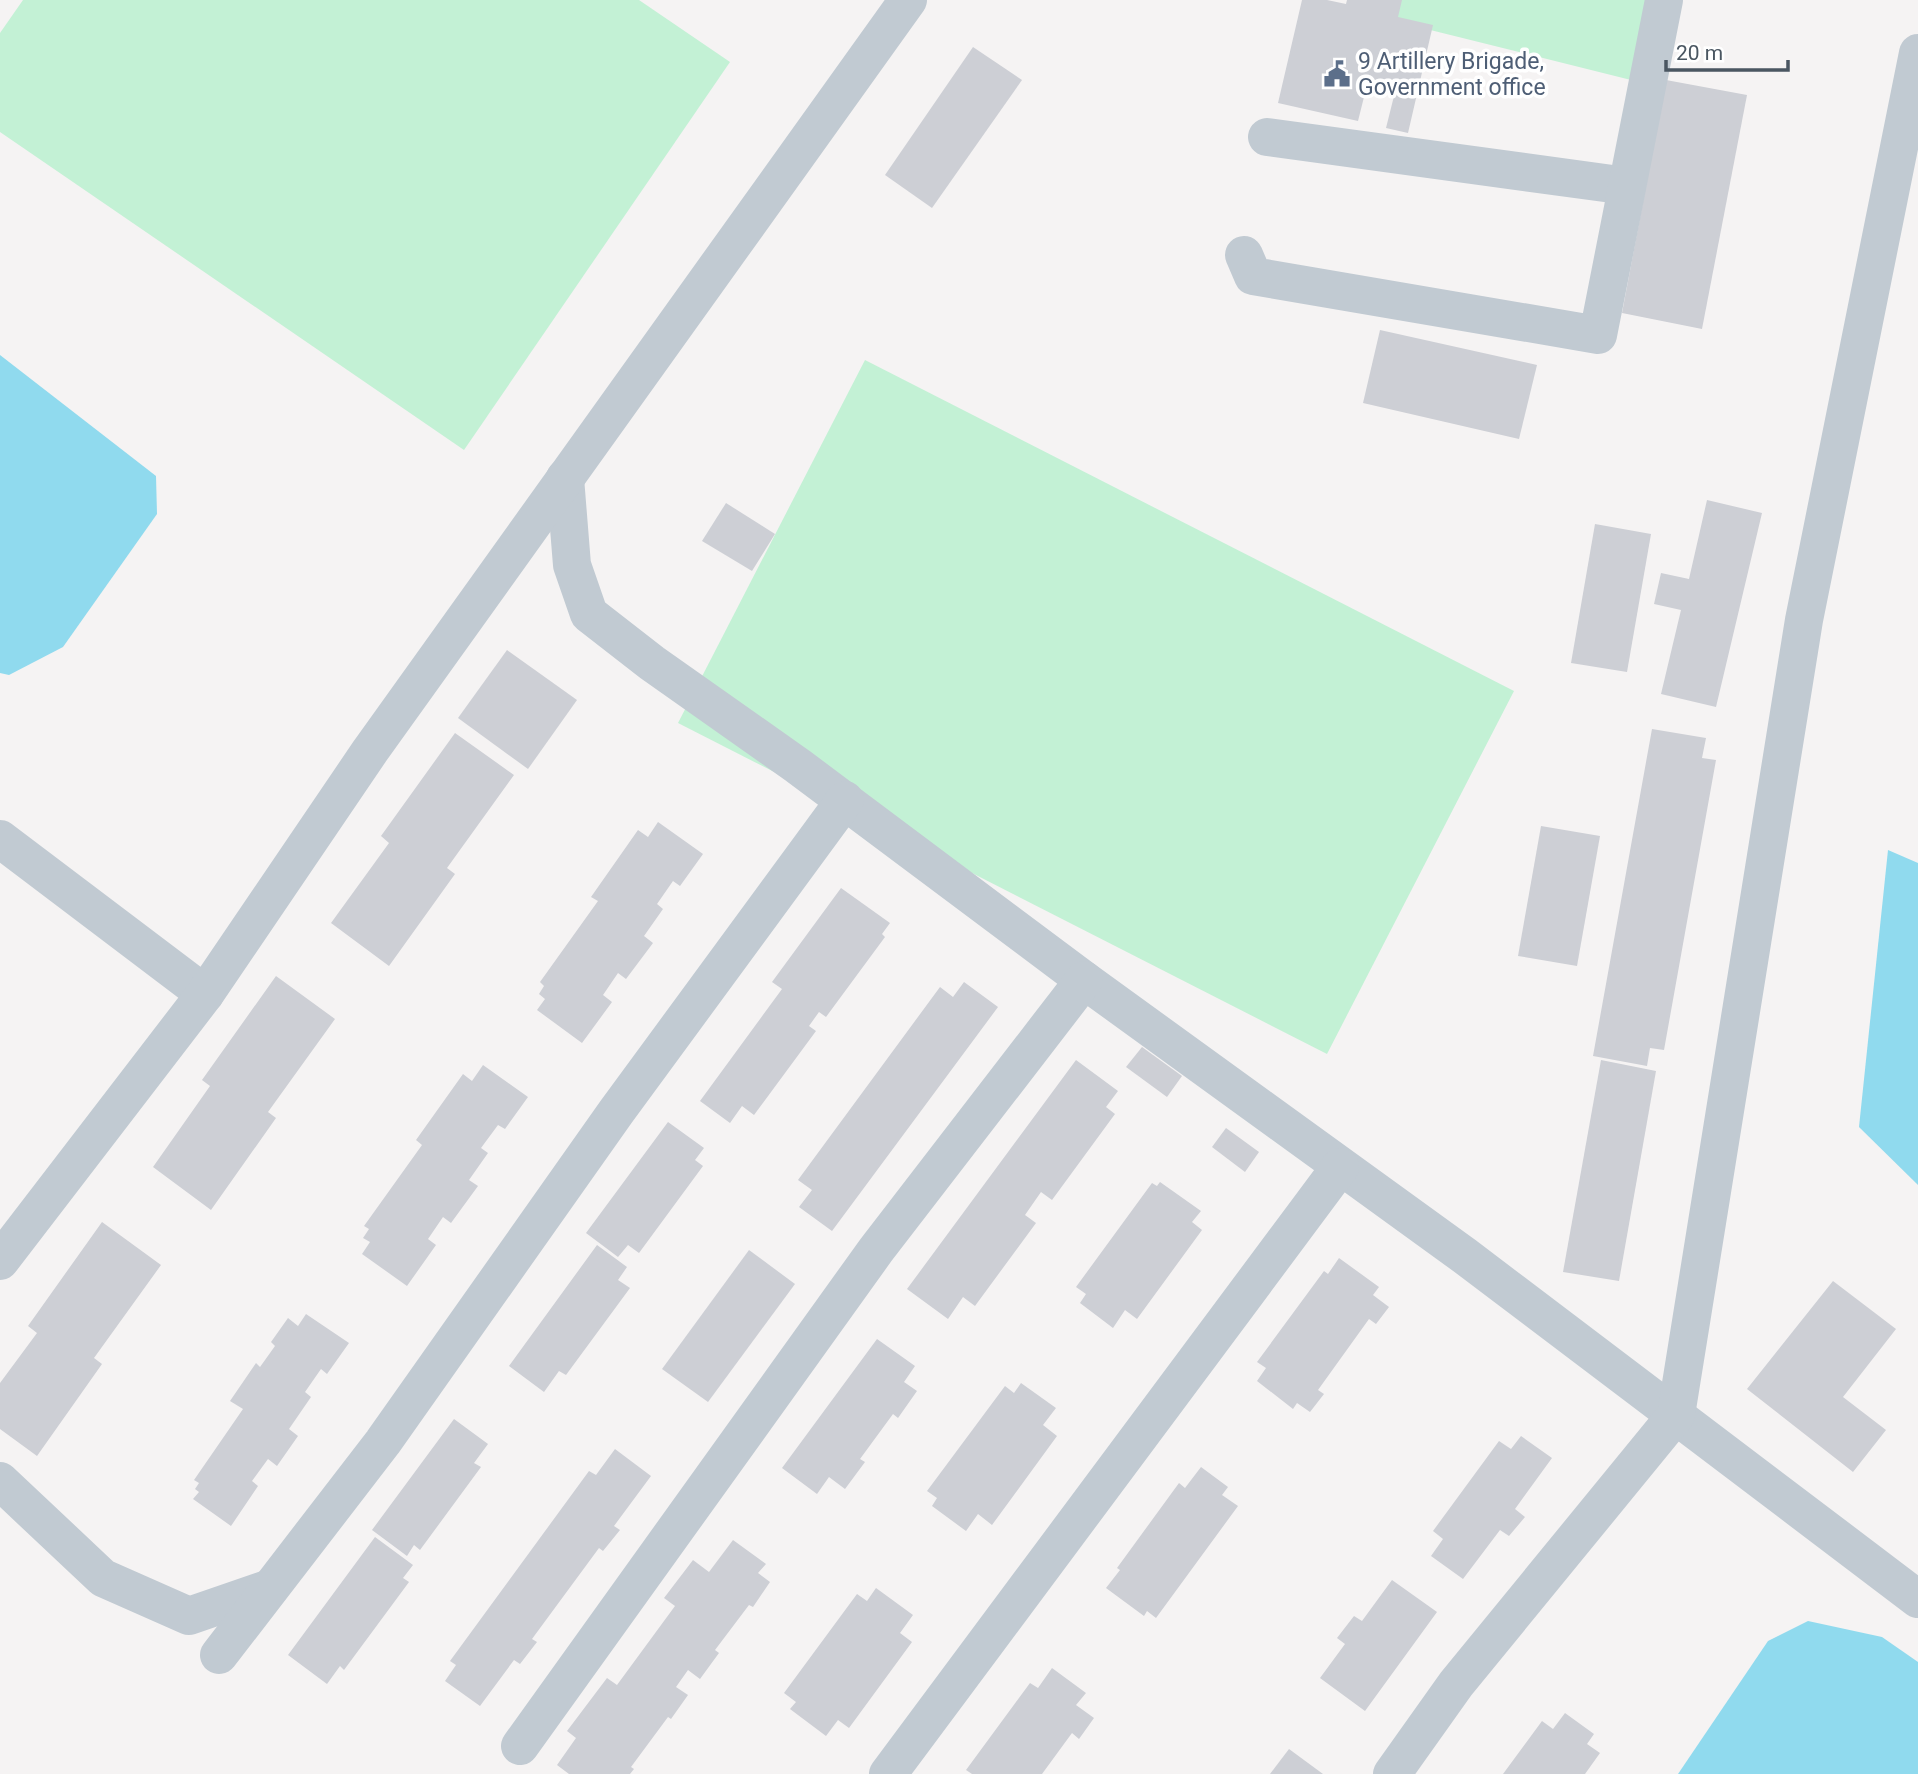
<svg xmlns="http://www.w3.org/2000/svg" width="1918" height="1774" font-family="Roboto,sans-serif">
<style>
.green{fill:#c3f1d5}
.water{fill:#90daee}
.building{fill:#cdcfd5}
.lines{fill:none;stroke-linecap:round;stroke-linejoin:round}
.minor{stroke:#c1cad2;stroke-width:38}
.labels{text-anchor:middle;stroke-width:7;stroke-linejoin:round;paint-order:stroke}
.service-label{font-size:23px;fill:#4e5e75;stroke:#fff;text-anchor:start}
</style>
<rect width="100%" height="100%" fill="#f5f3f3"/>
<!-- green -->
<g class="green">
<path d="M23,0H639L730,62L464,450L0,132V33Z"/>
<path d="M1395,0H1672L1651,85L1390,20Z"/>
<path d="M865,360L1514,691L1327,1054L678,723Z"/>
</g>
<!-- water -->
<g class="water">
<path d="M0,355L156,476L157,514L63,647L9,675L0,673Z"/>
<path d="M1888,850L1918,863V1185L1859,1127Z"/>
<path d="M1808,1621L1882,1637L1918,1662V1774H1678L1768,1641Z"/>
</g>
<!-- building -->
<g class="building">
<path d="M1302,0H1327L1346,4L1347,0H1402L1398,17L1433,25L1408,133L1386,128L1396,88L1368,81L1358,121L1278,103Z"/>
<path d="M973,47L1022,80L932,208L885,175Z"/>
<path d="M1666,80L1747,95L1702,329L1622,313Z"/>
<path d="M1380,330L1537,365L1519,439L1363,403Z"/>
<path d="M1707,500L1762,513L1716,707L1661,694L1681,610L1654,604L1661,573L1689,579Z"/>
<path d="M726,503L775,534L752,571L702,541Z"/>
<path d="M1595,524L1651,534L1627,672L1571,663Z"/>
<path d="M507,650L577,700L528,769L458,718Z"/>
<path d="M1652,729L1706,738L1702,758L1716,760L1664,1050L1650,1048L1647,1066L1593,1056Z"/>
<path d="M455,733L514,775L447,868L455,874L389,966L331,923L389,843L381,836Z"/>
<path d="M658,822L703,854L680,886L673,881L657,904L663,909L644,936L653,943L626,979L618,973L603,995L612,1002L582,1043L537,1010L545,999L539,994L544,986L540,982L598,901L591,897L638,830L648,837Z"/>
<path d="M1541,826L1600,836L1577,966L1518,956Z"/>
<path d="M841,888L890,923L882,934L885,937L826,1017L819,1012L809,1026L816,1031L754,1115L742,1106L730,1123L700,1101L782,989L772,982Z"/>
<path d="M276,976L335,1019L268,1112L276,1118L211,1210L153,1167L210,1086L202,1080Z"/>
<path d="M964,982L998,1007L832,1231L799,1207L812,1190L798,1180L940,987L953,997Z"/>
<path d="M1142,1047L1182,1076L1167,1097L1126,1067Z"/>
<path d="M1076,1060L1118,1091L1106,1107L1115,1114L1052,1200L1041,1192L1025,1215L1036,1223L975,1306L963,1297L948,1319L907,1289Z"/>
<path d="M1601,1060L1656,1071L1619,1281L1563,1272Z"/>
<path d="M483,1065L528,1097L505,1129L498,1125L481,1148L488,1153L469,1180L478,1186L451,1223L443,1217L428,1239L436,1245L407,1286L362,1254L370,1242L363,1238L369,1229L364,1226L422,1145L416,1140L463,1074L472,1081Z"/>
<path d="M668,1122L704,1148L695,1160L703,1166L639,1253L628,1245L618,1257L586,1233Z"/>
<path d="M1226,1128L1259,1152L1245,1172L1212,1147Z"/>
<path d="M1160,1182L1201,1211L1192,1222L1202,1230L1137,1319L1125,1310L1113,1328L1080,1303L1086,1294L1076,1287L1152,1183L1157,1186Z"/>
<path d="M102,1222L161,1265L94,1358L102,1364L37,1456L0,1429V1383L37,1333L28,1326Z"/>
<path d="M597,1245L627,1267L618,1280L630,1288L566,1375L559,1371L544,1392L509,1366Z"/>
<path d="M749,1250L795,1284L708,1402L662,1369Z"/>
<path d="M1339,1258L1379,1287L1373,1295L1389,1307L1376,1324L1369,1319L1318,1390L1324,1394L1310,1412L1297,1403L1293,1409L1257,1381L1266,1368L1257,1362L1324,1271L1328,1274Z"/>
<path d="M1833,1281L1896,1329L1843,1397L1886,1430L1853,1472L1747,1389Z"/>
<path d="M306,1314L349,1343L327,1374L321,1369L305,1392L311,1397L289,1429L298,1436L277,1466L268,1459L252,1481L258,1486L231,1526L193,1499L199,1492L195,1489L199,1483L194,1480L243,1409L230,1401L256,1363L260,1367L275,1346L271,1342L288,1318L298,1326Z"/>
<path d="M877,1339L915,1366L904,1382L917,1391L898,1418L893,1414L860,1459L865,1462L845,1489L829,1477L817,1494L782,1468Z"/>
<path d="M1021,1383L1056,1408L1043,1425L1057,1436L992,1525L978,1514L966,1531L932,1506L937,1498L927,1491L1005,1386L1014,1393Z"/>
<path d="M454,1419L488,1444L474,1463L481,1467L420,1550L414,1545L407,1556L372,1530Z"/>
<path d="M1521,1436L1552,1458L1515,1509L1525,1517L1509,1536L1500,1530L1463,1579L1431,1556L1443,1539L1433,1531L1499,1441L1511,1449Z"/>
<path d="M615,1449L651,1476L614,1526L620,1530L603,1551L599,1548L532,1639L537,1642L520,1664L514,1660L480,1706L445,1681L456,1665L450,1661L589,1471L596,1475Z"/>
<path d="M1201,1467L1228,1487L1222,1495L1238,1506L1156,1618L1147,1611L1144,1616L1106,1588L1120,1570L1117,1568L1179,1483L1185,1488Z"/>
<path d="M375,1537L413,1565L403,1578L409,1582L344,1670L340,1666L327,1684L288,1655Z"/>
<path d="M733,1540L766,1564L758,1573L770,1582L753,1607L749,1605L715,1650L719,1653L700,1679L688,1670L676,1687L688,1695L671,1719L668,1717L631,1767L634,1769L630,1774H569L557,1765L576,1738L567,1731L607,1678L617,1685L675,1606L664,1598L693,1560L709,1572Z"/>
<path d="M1392,1580L1437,1612L1365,1711L1320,1678L1345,1644L1337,1638L1354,1616L1362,1621Z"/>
<path d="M876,1588L913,1615L900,1633L912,1642L849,1728L838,1720L826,1736L790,1709L796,1702L784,1693L857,1594L867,1601Z"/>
<path d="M1052,1668L1086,1693L1076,1705L1094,1718L1079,1739L1072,1733L1042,1774H972L966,1770L1030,1683L1038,1688Z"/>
<path d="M1565,1713L1594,1734L1587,1744L1600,1753L1585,1774H1503L1542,1721L1553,1729Z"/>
<path d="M1289,1749L1323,1774H1270Z"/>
</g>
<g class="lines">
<!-- minor -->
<g class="minor">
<path d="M1267,137L1627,186"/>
<path d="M1244,255L1253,276L1598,335L1664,0"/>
<path d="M565,478L572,565L589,614L652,663L798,766L1084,980L1465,1256L1918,1599"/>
<path d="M0,839L205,994"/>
<path d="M0,1261L205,994L370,751L908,0"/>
<path d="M0,1481L103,1578L189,1616L270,1588"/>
<path d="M219,1655L383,1442L616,1112L845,800"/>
<path d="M520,1746L876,1250L1084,980"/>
<path d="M888,1774L1340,1167"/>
<path d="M1392,1774L1456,1684L1676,1415L1804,620L1918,53"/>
</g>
</g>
<!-- icons -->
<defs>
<g id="civic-bare" transform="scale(2.1)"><path d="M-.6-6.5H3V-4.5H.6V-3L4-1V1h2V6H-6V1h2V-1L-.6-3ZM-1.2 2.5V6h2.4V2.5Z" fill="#5c6f8a" stroke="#fff" stroke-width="2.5" paint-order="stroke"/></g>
</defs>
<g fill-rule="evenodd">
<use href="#civic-bare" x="1337" y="74"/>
</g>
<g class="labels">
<!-- service labels -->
<g class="service-label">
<text x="1358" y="69">9 Artillery Brigade,<tspan x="1358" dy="26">Government office</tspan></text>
</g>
</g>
<!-- scale -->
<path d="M1666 60v10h122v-10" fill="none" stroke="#4a5661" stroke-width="3.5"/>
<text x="1676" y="60" font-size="21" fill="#4a5661" stroke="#ffffff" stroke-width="5" paint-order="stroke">20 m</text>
</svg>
